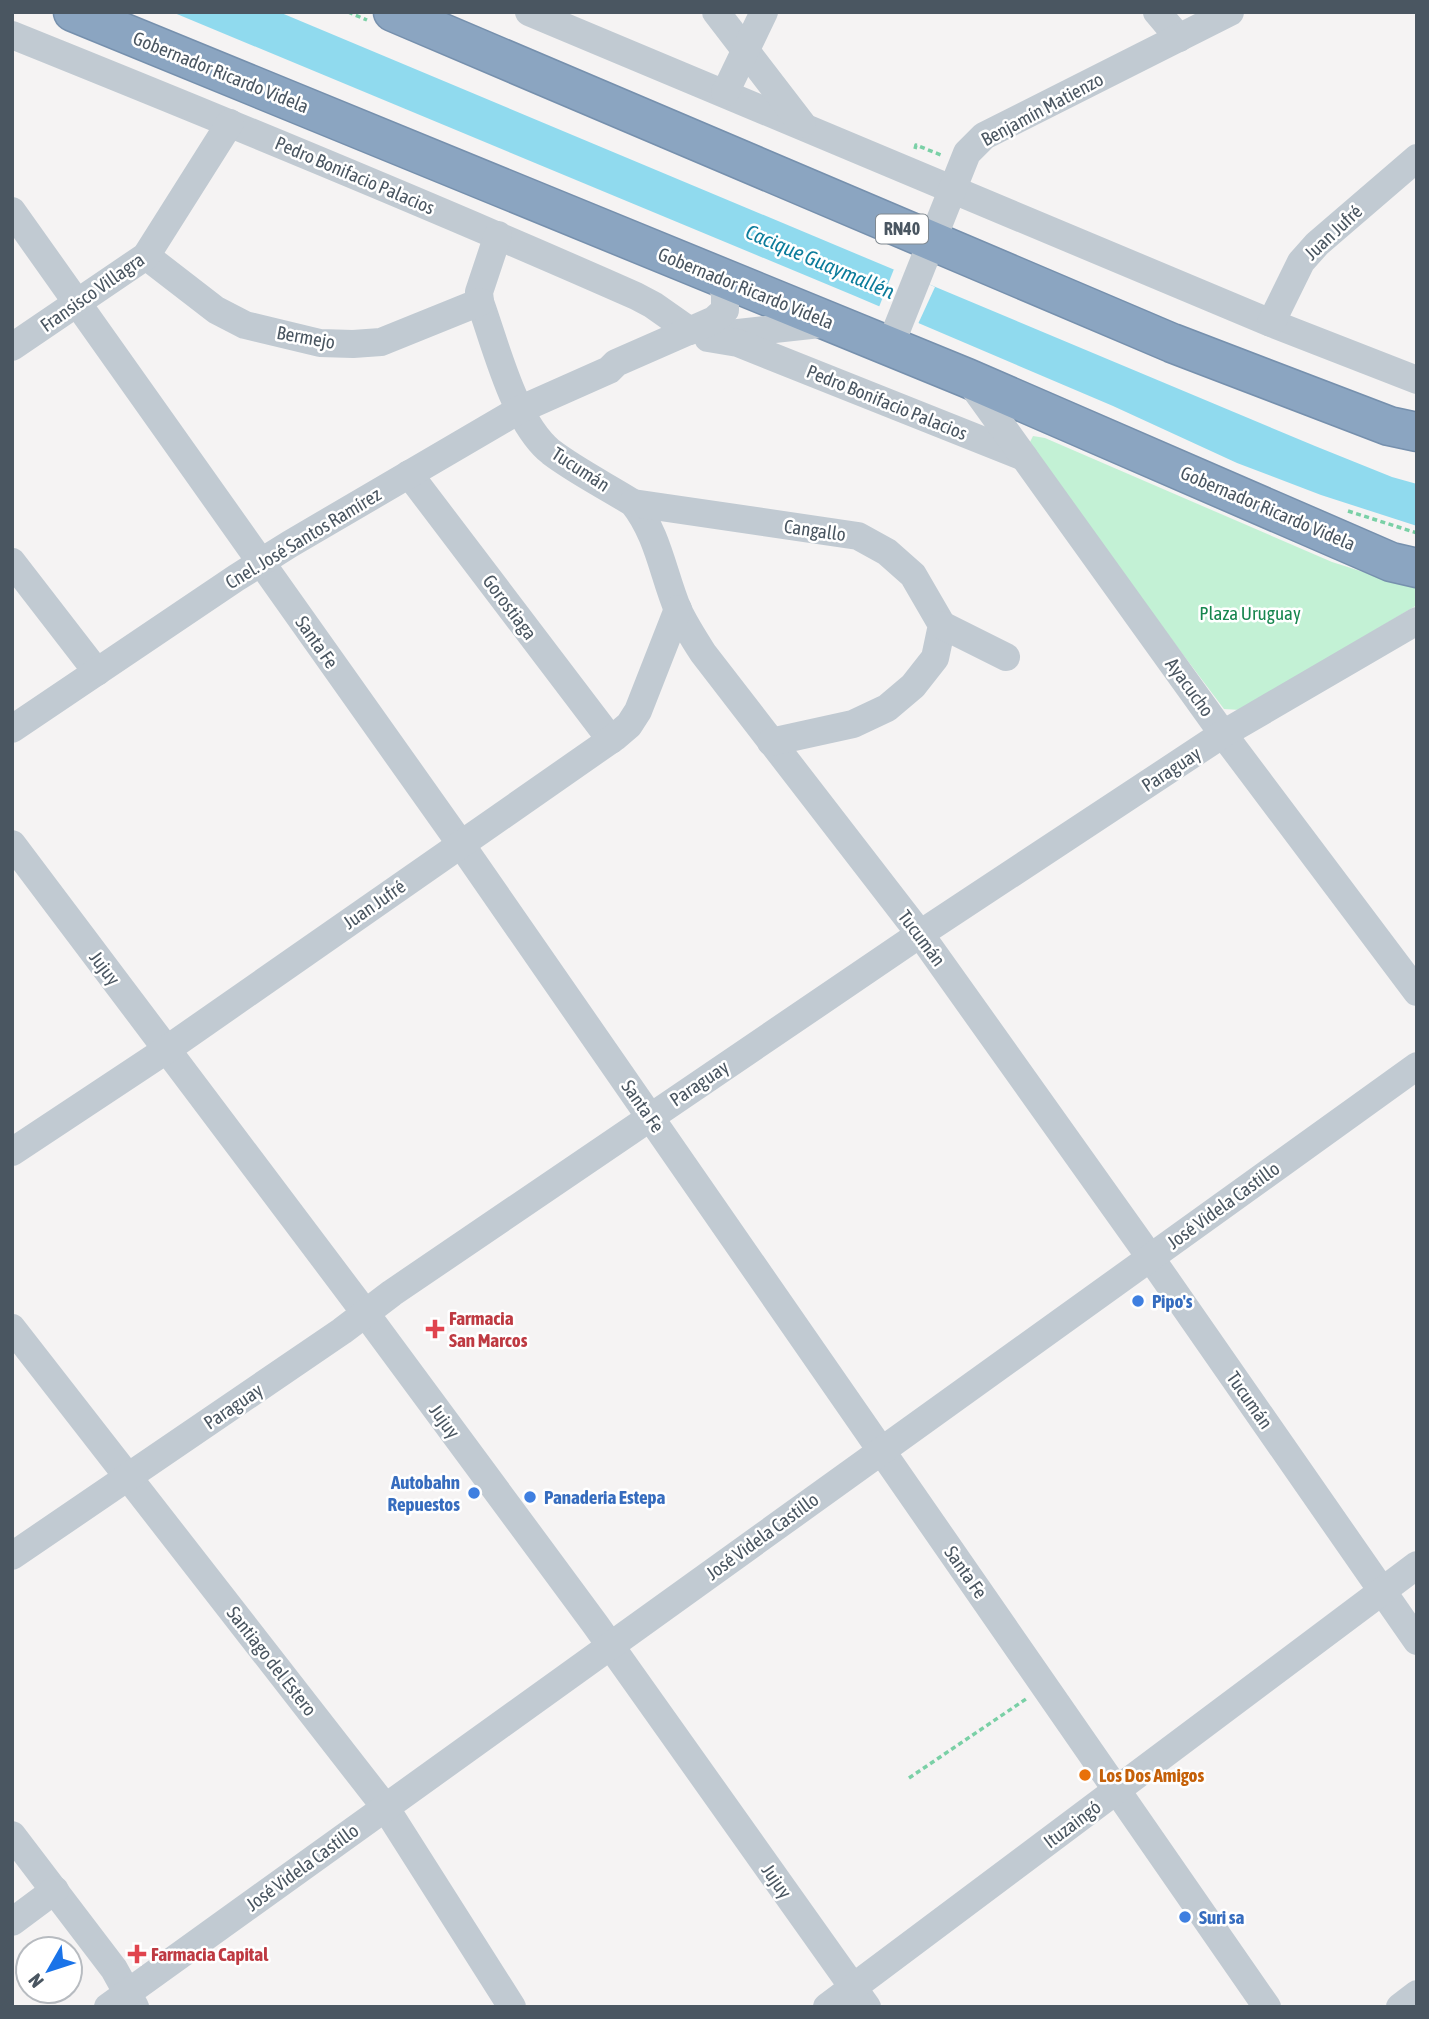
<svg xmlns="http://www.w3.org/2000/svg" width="1429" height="2019" font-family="'Asap Condensed',sans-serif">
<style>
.green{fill:#c3f1d5}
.water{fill:#90daee}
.pier{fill:#f5f3f3}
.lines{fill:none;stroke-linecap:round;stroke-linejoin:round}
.highway-casing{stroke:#7690ad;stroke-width:41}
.path{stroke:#7ad0a6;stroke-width:3.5;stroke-dasharray:5 3.5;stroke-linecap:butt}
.minor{stroke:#c1cad2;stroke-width:28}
.highway{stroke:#8ba5c1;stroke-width:38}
.shop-dot{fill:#3f7fe0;stroke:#fff;stroke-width:2.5}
.health-dot{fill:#e0444e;stroke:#fff;stroke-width:2.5}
.food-dot{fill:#e8710a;stroke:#fff;stroke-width:2.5}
.labels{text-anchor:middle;stroke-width:5;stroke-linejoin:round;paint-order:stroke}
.shield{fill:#fff;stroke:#808990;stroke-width:2}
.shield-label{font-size:18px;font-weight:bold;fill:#4a5661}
.street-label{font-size:19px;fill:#4a5661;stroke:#fff}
.park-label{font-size:19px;fill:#17864f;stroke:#fff}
.shop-label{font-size:19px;font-weight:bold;fill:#366cbe;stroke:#fff;text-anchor:start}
.health-label{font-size:19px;font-weight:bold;fill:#be3a42;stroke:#fff;text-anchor:start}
.food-label{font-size:19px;font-weight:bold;fill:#c56008;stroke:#fff;text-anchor:start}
.water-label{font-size:21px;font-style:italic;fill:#0c7c9b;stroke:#fff}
</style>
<rect width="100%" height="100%" fill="#f5f3f3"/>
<!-- green -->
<path class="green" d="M1033,436L1045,438L1332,562L1379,577L1414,584L1417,587V605L1241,710L1224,709L1039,463L1028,446Z"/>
<!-- water -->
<path class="water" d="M172,12H279L1315,446L1392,477L1417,484V526L1321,495L1237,463L1113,406L855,296Z"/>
<!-- pier -->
<path class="pier" d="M894,269L935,287L918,324L879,307Z"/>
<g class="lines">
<!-- highway casing -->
<g class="highway-casing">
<g id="highway">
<path d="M73,12L967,378L1391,562L1417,568"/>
<path d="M393,12L1172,343L1389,426L1417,432"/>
</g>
</g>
<!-- path -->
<g class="path">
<path d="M348,12L367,20"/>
<path d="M915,149L916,145L941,155"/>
<path d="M1348,511L1417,533"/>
<path d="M909,1778L1026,1699"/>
</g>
<!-- minor -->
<g class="minor">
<path d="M529,12L1271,323L1417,380"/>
<path d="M716,12L802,124"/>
<path d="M1157,12L1179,38"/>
<path d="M12,35C221,119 430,205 636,296L653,305L690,331"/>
<path d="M725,93L764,12"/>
<path d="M12,211L460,843L1267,2007"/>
<path d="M498,235L479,292L480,302C496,346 514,422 551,452C576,471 606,486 633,503C658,534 663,574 678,610C685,625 694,639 703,653L920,934L1150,1257L1417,1641"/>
<path d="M146,256L216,310L245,325L320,343L353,344L381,342L480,302"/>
<path d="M1271,323L1301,262L1317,244L1417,158"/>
<path d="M720,335L829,323"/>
<path d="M708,338L738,343L1024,457"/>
<path d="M890,346L967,153L984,136L1230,12"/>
<path d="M12,347L146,256L230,123"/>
<path d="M968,379L1223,734L1417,992"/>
<path d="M409,474L611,740"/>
<path d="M633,503L858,536L887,552L913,575L942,625L935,658L913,686L887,708L853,724L771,742"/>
<path d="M12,562L97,672"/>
<path d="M942,625L1006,657"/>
<path d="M12,729L236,578L290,544L519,410L609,370L616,363L714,320L725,310V293L717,275"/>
<path d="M12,844L366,1314L595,1624L867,2007"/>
<path d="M12,1152L166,1050L615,737L629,725L638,711L678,609"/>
<path d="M12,1328L385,1807L512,2007"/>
<path d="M12,1556L342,1331L392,1293L920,934L1223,734L1417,621"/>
<path d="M12,1835L114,1969L135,2007"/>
<path d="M12,1922L55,1890"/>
<path d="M108,2007L1417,1066"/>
<path d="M827,2007L1417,1565"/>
<path d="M1400,2007L1417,1994"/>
</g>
<!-- highway -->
<use href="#highway" class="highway"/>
</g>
<!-- markers -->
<g class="shop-dot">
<circle cx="1138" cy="1301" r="7"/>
<circle cx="474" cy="1493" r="7"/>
<circle cx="530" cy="1497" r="7"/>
<circle cx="1185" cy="1917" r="7"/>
</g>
<g class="health-dot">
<path d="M431.5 1318.5h7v7h7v7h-7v7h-7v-7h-7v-7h7z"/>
<path d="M133.5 1943.5h7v7h7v7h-7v7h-7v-7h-7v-7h7z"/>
</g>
<circle class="food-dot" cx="1085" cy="1775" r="7"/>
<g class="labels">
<!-- shield labels -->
<rect class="shield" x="876" y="214.5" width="52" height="29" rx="5"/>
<g class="shield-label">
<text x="902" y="235">RN40</text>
</g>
<!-- street labels -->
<g class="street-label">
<text transform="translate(221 72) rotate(22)" y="7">Gobernador Ricardo Videla</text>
<text transform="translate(1042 109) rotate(-28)" y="7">Benjamín Matienzo</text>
<text transform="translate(355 175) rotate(23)" y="7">Pedro Bonifacio Palacios</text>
<text transform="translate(1333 232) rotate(-43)" y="7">Juan Jufré</text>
<text transform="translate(746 288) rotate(22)" y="7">Gobernador Ricardo Videla</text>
<text transform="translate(92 292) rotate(-35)" y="7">Fransisco Villagra</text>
<text transform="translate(306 337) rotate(10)" y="7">Bermejo</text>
<text transform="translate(887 402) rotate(22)" y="7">Pedro Bonifacio Palacios</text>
<text transform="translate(581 469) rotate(33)" y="7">Tucumán</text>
<text transform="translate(1268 508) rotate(23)" y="7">Gobernador Ricardo Videla</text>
<text transform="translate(815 530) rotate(8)" y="7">Cangallo</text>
<text transform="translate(303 538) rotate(-31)" y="7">Cnel. José Santos Ramírez</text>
<text transform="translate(510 607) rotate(53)" y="7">Gorostiaga</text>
<text transform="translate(317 642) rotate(55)" y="7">Santa Fe</text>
<text transform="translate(1190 687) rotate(54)" y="7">Ayacucho</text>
<text transform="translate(1171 769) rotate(-33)" y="7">Paraguay</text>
<text transform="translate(374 904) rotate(-35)" y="7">Juan Jufré</text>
<text transform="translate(922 938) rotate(53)" y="7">Tucumán</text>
<text transform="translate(105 968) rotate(53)" y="7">Jujuy</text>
<text transform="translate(699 1083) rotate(-34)" y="7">Paraguay</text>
<text transform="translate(643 1106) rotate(55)" y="7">Santa Fe</text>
<text transform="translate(1223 1205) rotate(-36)" y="7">José Videla Castillo</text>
<text transform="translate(1250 1400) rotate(55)" y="7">Tucumán</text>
<text transform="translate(233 1406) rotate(-34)" y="7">Paraguay</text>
<text transform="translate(445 1421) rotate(54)" y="7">Jujuy</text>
<text transform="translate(762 1536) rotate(-36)" y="7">José Videla Castillo</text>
<text transform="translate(966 1572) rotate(55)" y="7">Santa Fe</text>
<text transform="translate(272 1661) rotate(52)" y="7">Santiago del Estero</text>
<text transform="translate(1072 1824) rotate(-37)" y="7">Ituzaingó</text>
<text transform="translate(302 1867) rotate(-36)" y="7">José Videla Castillo</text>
<text transform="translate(777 1881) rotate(55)" y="7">Jujuy</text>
</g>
<!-- park labels -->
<g class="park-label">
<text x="1250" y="620">Plaza Uruguay</text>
</g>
<!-- shop labels -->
<g class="shop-label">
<text x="1152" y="1308">Pipo's</text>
<text x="460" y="1489" text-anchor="end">Autobahn<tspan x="460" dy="22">Repuestos</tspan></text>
<text x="544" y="1504">Panaderia Estepa</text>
<text x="1199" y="1924">Suri sa</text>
</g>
<!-- health labels -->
<g class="health-label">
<text x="449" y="1325">Farmacia<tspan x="449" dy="22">San Marcos</tspan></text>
<text x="151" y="1961">Farmacia Capital</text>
</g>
<!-- food labels -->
<g class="food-label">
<text x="1099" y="1782">Los Dos Amigos</text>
</g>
<!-- water labels -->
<g class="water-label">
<text transform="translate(820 262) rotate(23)" y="7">Cacique Guaymallén</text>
</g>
</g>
<!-- border -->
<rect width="1429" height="2019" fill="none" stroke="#4a5661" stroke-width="28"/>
<!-- north arrow -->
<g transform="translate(49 1970) rotate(231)"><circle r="33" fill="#ffffff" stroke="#b7bbc0" stroke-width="2"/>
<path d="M0-5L12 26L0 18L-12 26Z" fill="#1a73e8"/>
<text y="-10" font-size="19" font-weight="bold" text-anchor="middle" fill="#4a5661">N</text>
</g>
</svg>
